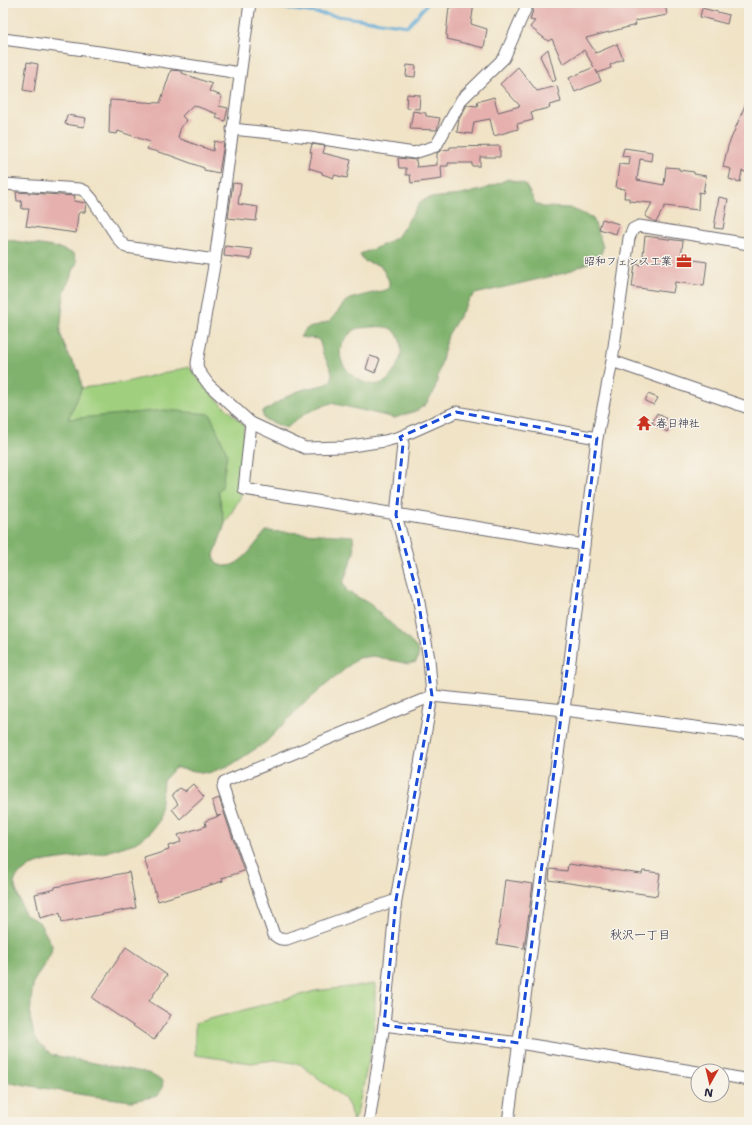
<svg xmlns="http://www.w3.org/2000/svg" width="752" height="1125" font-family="'Shantell Sans','Klee One',sans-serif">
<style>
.green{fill:#a0d07e;stroke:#61795c}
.forest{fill:#80b26d;stroke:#516a54;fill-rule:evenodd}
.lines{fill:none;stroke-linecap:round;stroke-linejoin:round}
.stream{stroke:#5faad7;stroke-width:3}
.building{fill:#e5b0ae}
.minor-casing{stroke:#6a666c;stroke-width:13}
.minor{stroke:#fff;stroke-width:11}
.marked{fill:none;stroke:#1d4ed8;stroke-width:3;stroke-dasharray:8 5;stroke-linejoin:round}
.labels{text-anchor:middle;stroke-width:3;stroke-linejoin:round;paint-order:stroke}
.poi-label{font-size:11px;fill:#22223b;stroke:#f7f3e8;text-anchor:end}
.neighbourhood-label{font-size:12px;fill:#22223b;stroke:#f7f3e8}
</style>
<rect width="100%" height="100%" fill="#f7f3e8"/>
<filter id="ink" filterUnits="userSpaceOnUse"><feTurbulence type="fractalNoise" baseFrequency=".025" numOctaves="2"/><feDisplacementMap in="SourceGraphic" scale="8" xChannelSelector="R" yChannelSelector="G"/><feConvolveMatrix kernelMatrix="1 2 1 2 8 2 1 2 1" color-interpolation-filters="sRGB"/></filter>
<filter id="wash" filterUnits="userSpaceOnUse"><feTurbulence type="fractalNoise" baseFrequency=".012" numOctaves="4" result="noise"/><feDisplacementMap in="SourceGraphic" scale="16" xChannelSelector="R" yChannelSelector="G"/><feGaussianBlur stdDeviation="0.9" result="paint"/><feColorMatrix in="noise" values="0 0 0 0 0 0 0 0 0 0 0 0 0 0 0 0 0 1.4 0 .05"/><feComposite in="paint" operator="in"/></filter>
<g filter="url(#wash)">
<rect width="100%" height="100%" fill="#f0e3c6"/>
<!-- green -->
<g class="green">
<path d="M189,367L207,390L244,425L241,496L225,524L218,491L68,419L82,388L126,382Z"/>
<path d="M375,984V1018L371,1050L357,1113L353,1121L349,1106L344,1098L300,1064L275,1060L251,1063L195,1055V1023L315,991Z"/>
</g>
<!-- forest -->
<g class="forest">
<path d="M508,179L525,184L536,204L543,207L570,208L593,218L603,247L601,255L595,260L565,273L475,294L469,300L448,335L434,392L425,405L418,410L395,418L331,403L306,413L286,428L264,419L262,412C273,406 284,397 296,392C321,382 345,391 324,356C321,351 322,344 318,339L300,337L306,329L330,321L346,301L353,298L389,289V281L381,266L364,261L360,254L383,245L398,236L421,201L429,198L461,195L485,189ZM358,328C367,328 381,325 389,328C403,333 404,355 397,366C395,370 390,378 386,381C365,397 313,354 358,328Z"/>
<path d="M3,239L59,248L74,254L77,262L64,292L60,333L69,357L79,371L82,388L68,419L165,410L210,414L227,453L222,487L218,491L225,524L214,555L216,563C236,576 254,545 266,531L353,536L354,553L343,583L347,591L370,604L416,647L419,654L416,662L408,664L374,656L358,658L300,707L266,742L231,765L208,773L175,768L163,781L159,821L149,834L135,843L103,853L46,861L30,866L17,876L14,883L24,914L39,922L52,945L51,953L34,981L32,991L30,1018L34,1035L38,1042L52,1055L148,1073L163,1081L162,1089L158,1096L132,1101L84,1095L3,1081Z"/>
</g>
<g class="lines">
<!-- stream -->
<path class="stream" d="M253,4L408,26L428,3"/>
</g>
<g id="blocks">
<!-- building -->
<g class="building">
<path d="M453,3H474L471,24L487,29L484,48L447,39L448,36L446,35L449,7L452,8Z"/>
<path d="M535,3H665L667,15L635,21L636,25L586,38L596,53L617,44L623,59L610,65L611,68L598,73L596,70L601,81L575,92L569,78L594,67L584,50L563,64L552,39L548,41L530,27L535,21L530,20Z"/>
<path d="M702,8L729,15L727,24L700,17Z"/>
<path d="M548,49L556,80L552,82L540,56Z"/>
<path d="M27,62L38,64L34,92L23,90Z"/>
<path d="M407,65L416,66L415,77L406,76Z"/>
<path d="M518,67L537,91L557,86L561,102L549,105L550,108L531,112L533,120L517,124L518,129L494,136L490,119L474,122L472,134L457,132L459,119L467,105L478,106L477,102L494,97L498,112L520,106L500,84Z"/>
<path d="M171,70L182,71V73L212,84L209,91L222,96L219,106L228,108L225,121L216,118L217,114L193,105L182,116L187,121L181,126L178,138L213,151L214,141L224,143L219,173L204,170V168L169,155L147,149L150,142L118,131L117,134L109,133L110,100L160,103Z"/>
<path d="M407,94L420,95L419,109L406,108Z"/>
<path d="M748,98H749V136L745,148L749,151V173L742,171L740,182L729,179L731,169L723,167L728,146Z"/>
<path d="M413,111L426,113V116L440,118L437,130L410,129Z"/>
<path d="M67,115L86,118L84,127L65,124Z"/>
<path d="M312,144L325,146L323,153L351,160L347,178L334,175V178L322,174V172L309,168L312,153L310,152Z"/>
<path d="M500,146V157H480V166H472V163H448V166H441L442,179L411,183L410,175H406V168H399L398,158L416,160L417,167L437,165V153L442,150L450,149V147Z"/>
<path d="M624,148L652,152L651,161L640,159L637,180L664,185L666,167L679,168V170L694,172V174L706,176L703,193L699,192L698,210L665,206L656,222L645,216L652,203L629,201V198H624L625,189L616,188L619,164L629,165L630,157L622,156Z"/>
<path d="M233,183L241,184L238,204L258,207L256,221L228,218Z"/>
<path d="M16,192L75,196L74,201L86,203L85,212H80L78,214L76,233L26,226L29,209H22L21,201H17Z"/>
<path d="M719,197L728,199L723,229L714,228Z"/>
<path d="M602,219L619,224L616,234L599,229Z"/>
<path d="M645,236L683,241L681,258L707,262L704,286L675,282L673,293L632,287L635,264L642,265Z"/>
<path d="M225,246L252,249L251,259L224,256Z"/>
<path d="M370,356L380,359L375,373L366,369Z"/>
<path d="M648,394L658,398L654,405L645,401Z"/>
<path d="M657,413L672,422L667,432L652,423Z"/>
<path d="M193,784L204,797L180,819L172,809L178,804L172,795L180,788L185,791Z"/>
<path d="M219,798L244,871L222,878L223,881L158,901L144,858L169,850L168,846L181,842L178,835L206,826L205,821L222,815L217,816L212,801Z"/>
<path d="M568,864L642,874L643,871L660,873L657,896L549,880L550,869L567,871Z"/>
<path d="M129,872L136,908L62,922L60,913L40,918L35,894L55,889V887Z"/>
<path d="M505,880L533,884L524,948L497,944Z"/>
<path d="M126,947L167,975L149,1001L171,1015L154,1040L92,998Z"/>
</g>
</g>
</g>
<g filter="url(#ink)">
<use href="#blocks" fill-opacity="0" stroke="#6a666c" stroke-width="1"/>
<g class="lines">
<!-- minor casing -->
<g class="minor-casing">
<g id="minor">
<path d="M250,3L215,260L197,363L198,370L209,385L251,423L305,448L344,447L385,441L400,437L456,412L597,438"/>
<path d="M3,39L114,54L240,73"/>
<path d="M232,129L310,137L414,153L436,146L462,99L504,58L528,3"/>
<path d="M3,184L80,189L85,191L92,199L119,240L126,247L215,260"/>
<path d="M612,361L749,408"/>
<path d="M251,423L244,489L584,545"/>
<path d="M396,900L287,939C281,940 279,939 274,935L223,788L224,782L432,696L564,710L749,734"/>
<path d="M384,1025L519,1043L698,1072"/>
<path d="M722,1075L749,1080"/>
<path d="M369,1122L384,1025L396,900L432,696L429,659L418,597L396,515L403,444L400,437"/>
<path d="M508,1122L564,710L597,438L612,361L629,238L633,229L639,226L749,244"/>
</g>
</g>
<!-- minor -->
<use href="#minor" class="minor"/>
</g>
</g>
<!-- marked area -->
<path class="marked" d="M456,412L597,438L519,1043L384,1025L396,900L432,696L418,597L396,515L403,444L400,437Z"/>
<!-- icons -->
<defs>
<g id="office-bare" transform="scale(1.2)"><path d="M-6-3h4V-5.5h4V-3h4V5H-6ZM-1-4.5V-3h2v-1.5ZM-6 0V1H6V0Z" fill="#c8321e" stroke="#f7f3e8" stroke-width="2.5" paint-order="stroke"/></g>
<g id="temple-bare" transform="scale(1.2)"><path d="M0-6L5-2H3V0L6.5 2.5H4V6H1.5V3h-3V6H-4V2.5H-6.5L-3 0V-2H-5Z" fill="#c8321e" stroke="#f7f3e8" stroke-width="2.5" paint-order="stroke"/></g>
</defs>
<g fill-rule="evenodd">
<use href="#office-bare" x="684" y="261"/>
<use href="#temple-bare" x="644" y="423"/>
</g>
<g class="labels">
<!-- poi labels -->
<g class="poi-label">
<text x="672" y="265">昭和フェンス工業</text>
<text x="656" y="427" text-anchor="start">春日神社</text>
</g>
<!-- neighbourhood labels -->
<g class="neighbourhood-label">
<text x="640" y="939">秋沢一丁目</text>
</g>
</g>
<!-- margin -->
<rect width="752" height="1125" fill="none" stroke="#f7f3e8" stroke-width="16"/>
<!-- north arrow -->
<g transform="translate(710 1083) rotate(188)"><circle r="19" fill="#f7f3e8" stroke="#a29fa3"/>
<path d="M0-3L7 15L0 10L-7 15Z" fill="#c8321e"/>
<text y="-6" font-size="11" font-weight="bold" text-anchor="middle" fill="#22223b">N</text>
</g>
</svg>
